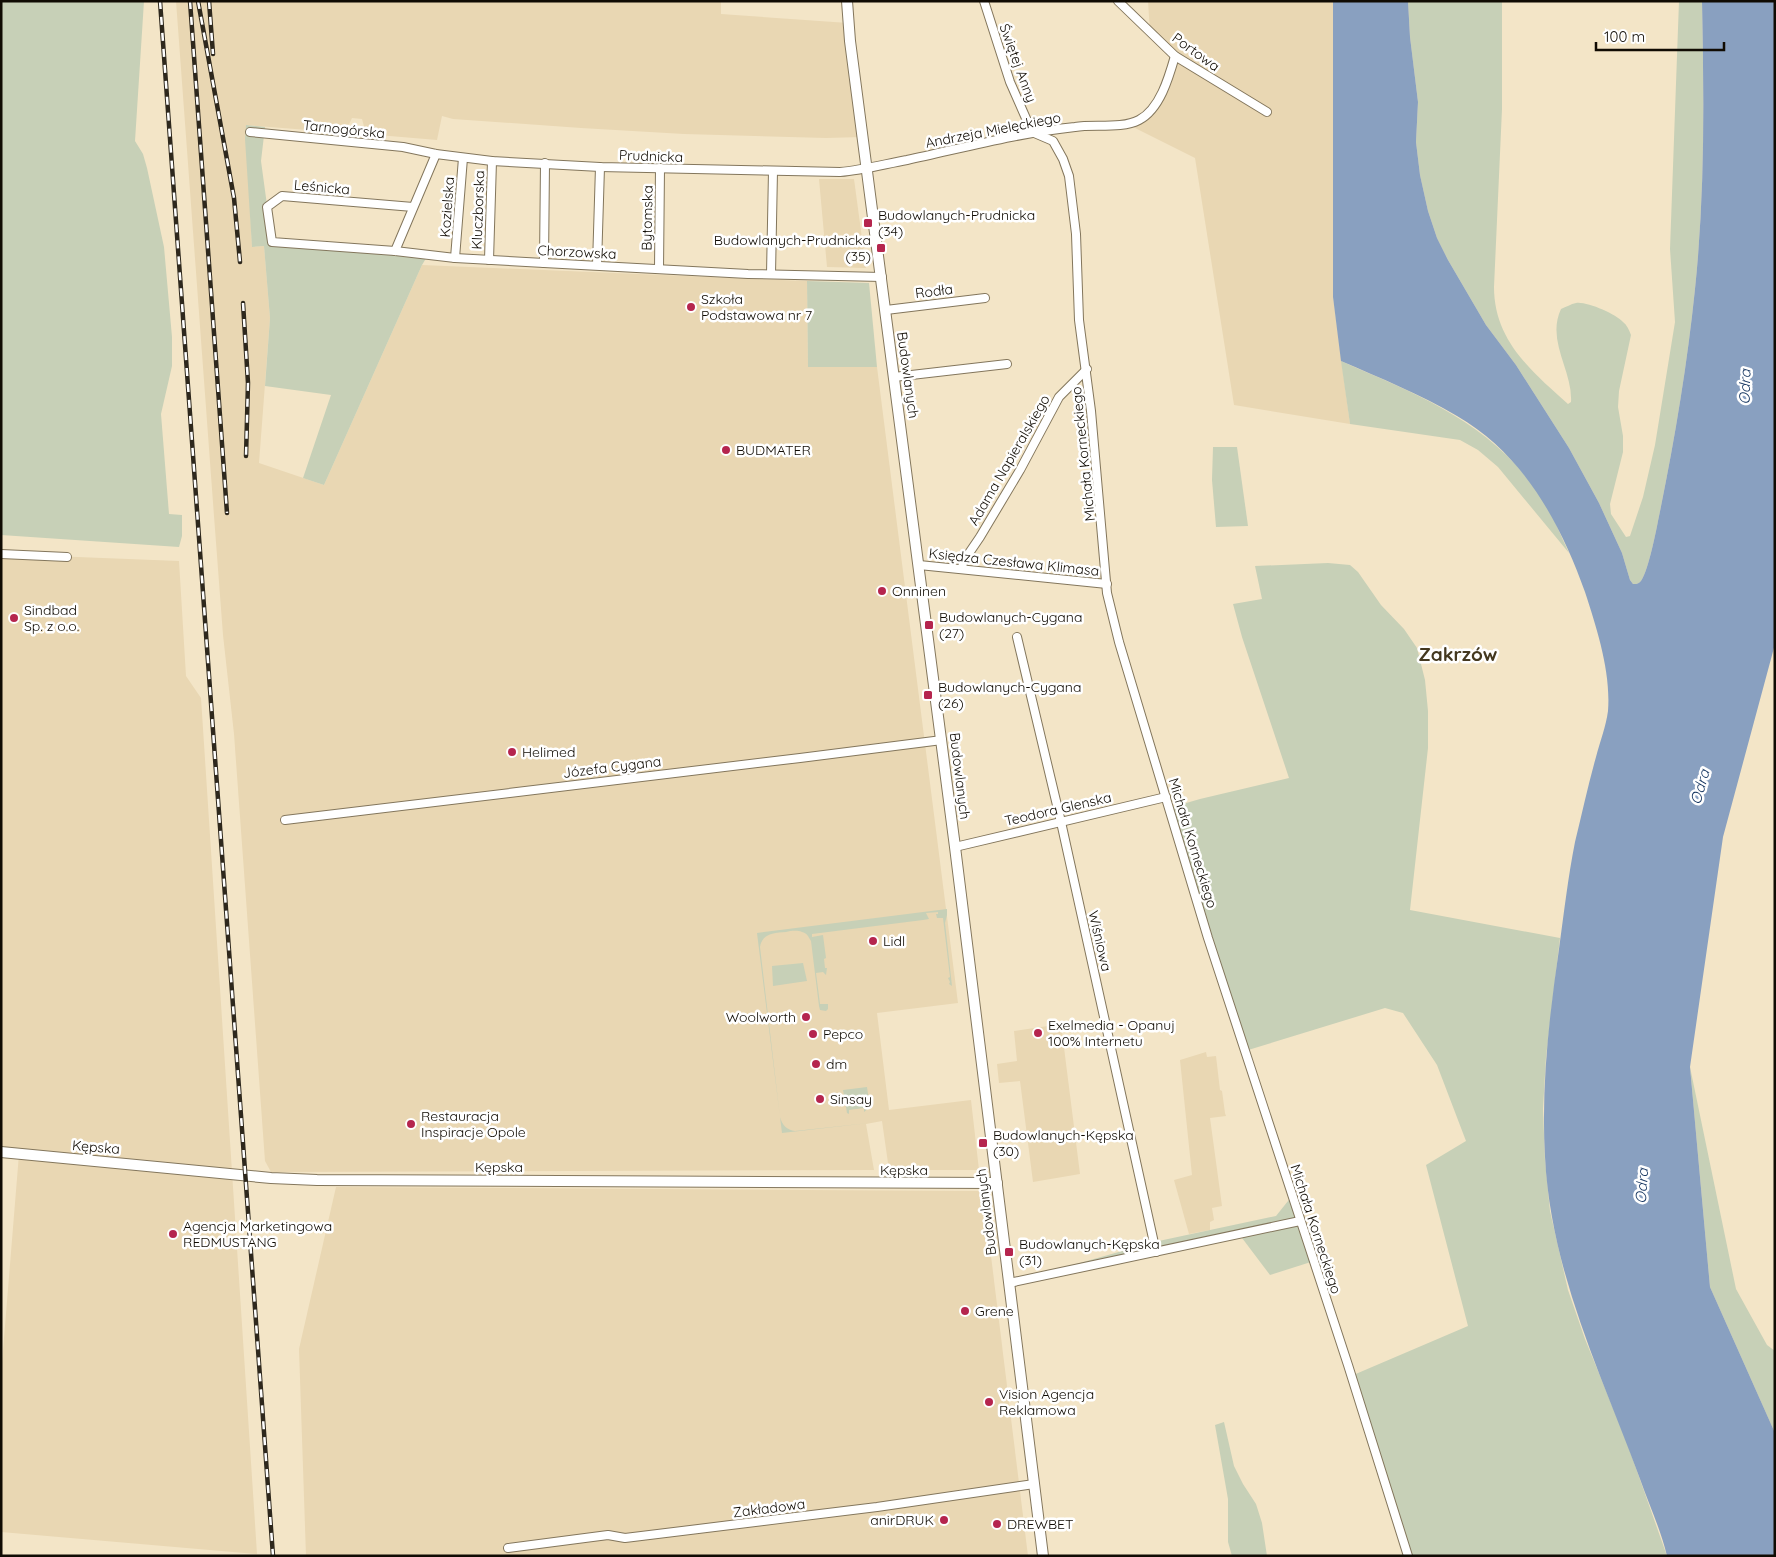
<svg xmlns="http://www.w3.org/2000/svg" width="1776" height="1557" font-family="Quicksand,sans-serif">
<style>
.built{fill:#e9d7b3}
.green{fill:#c7d0b7}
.water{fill:#89a0c0}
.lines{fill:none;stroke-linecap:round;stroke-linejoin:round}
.street-casing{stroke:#83765c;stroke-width:10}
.secondary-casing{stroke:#83765c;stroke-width:12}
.street{stroke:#fff;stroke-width:8}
.secondary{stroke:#fff;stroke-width:10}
.rail-casing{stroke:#2e281d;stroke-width:4.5}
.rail{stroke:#fff;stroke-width:2.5;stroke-dasharray:8;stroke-linecap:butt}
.poi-dot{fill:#b5254e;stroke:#fff;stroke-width:2}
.labels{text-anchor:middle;stroke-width:5;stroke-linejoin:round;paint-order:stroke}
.street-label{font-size:14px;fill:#100b03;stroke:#fff}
.poi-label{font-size:14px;fill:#100b03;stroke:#fff;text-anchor:start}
.water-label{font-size:15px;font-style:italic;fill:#163661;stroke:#fff}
.district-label{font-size:19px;font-weight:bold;fill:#44381f;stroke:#fff}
</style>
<rect width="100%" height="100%" fill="#f3e5c7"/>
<!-- built -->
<g class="built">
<path d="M176,1H721V14L848,23L862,137L826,138L684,134L581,128L453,119L442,116L437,140L366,134L362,119L352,118L345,133L246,125L252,247L264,246L270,318L259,463L324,485L422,265L807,281L808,367H877L958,1003L877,1013L889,1110L971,1100L979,1170H889L882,1121L866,1124L874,1170L271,1172L265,1161L234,734L223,635L214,516Z"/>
<path d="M1148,1H1333V297L1350,424L1234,405L1195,158L1127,124L1154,107L1175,56L1150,32Z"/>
<path d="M819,179H854L866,268L827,267Z"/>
<path d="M1,554L179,561L186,676L201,698L257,1554L1,1532V1375L19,1154L1,1152Z"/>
<path d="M1061,1024L1080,1174L1033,1182L1020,1081L999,1083L997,1064L1017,1061L1014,1031Z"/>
<path d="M1206,1052L1207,1057L1216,1056L1220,1090L1222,1091L1225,1113L1226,1116L1210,1118L1222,1206L1212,1208L1214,1220L1210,1222V1230L1189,1234L1174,1180L1192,1175L1180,1060Z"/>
<path d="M336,1187L983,1191L1028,1556H306L299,1349Z"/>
</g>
<!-- green -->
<g class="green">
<path d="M1,1H144L135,141L143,154L147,168L164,247L172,337V366L161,414L169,514L182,515V536L179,547L1,535Z"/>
<path d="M1408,1H1502V109L1494,287C1494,340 1531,371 1568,404L1571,402C1573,371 1546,341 1561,309C1566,307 1571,304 1576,303C1586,301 1616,314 1623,322C1627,325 1629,330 1631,335L1619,391L1618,407L1623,436V452L1610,504L1611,514L1626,537L1630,536L1643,497L1655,445L1675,322L1670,249L1679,1H1702C1704,97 1705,193 1695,289C1687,367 1674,444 1658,521C1656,532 1647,576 1640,582C1637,584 1637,584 1633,584L1630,580L1622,553L1599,503L1569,448L1516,365L1486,325L1448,260L1437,238L1428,211L1420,175L1416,142L1418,102L1410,37Z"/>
<path d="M246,125L265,127L261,161L272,242L428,255L422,265L324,485L303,478L331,395L265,386L270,318L264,246L252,247L245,139Z"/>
<path d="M807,281L869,283L877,367H808Z"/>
<path d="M1341,361C1420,396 1489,421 1540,495C1552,513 1560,534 1569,553L1498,467L1478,450L1460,440L1350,424Z"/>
<path d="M1213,447H1237L1248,526L1216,527L1212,480Z"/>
<path d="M1328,563L1350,565L1358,572L1381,605L1404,629L1417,648L1425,680L1428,711V748L1410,910L1560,938L1546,1057L1543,1109L1545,1160L1550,1211L1568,1290L1585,1339L1626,1440L1667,1556H1408L1351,1376L1468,1326L1426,1165L1466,1141L1437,1065L1403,1013L1385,1008L1245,1051L1169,808L1200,799L1289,778L1242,637L1233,604L1262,599L1255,566Z"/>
<path d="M947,909V915L945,923L952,986L949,984L950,982L948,978L950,977L943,918H937L936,914H938V912L926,913L929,919L923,920L812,934V937L823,935L826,958L824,959L825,968H827L826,975L823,972L816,973L820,1004H828V1009L826,1011L820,1010L819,1006L811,941C808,936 807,933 802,932C797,930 791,931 786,932C775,933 762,933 760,947L780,1117C782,1125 787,1130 795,1131L869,1123L782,1133L757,933Z"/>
<path d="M803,963L807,981L773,986L772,966Z"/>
<path d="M1690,1067L1736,1289L1767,1345L1775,1351V1433L1710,1287Z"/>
<path d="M867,1087L870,1107L864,1112V1108L849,1110V1114L847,1113L843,1090Z"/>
<path d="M1292,1196L1314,1261L1270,1275L1239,1234L1009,1283L1154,1242L1276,1216Z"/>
<path d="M1224,1422L1234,1466L1243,1484L1256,1504L1262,1523L1267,1556H1232L1228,1542V1499L1215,1425Z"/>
</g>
<!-- water -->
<path class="water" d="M1333,1H1408L1410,37L1418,102L1416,142L1420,175L1428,211L1437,238L1448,260L1486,325L1516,365L1569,448L1599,503L1622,553L1630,580L1633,584C1637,584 1637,584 1640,582C1647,576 1656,532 1658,521C1674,444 1687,367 1695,289C1705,193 1704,97 1702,1H1775V644L1723,837L1690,1067L1710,1287L1775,1433V1556H1667C1661,1530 1649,1505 1640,1479C1601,1373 1551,1273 1545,1157C1541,1087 1549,1018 1559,949C1564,913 1568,877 1575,842C1582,814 1588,785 1596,757C1600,742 1606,726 1608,711C1611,672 1597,629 1585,592C1560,522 1523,454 1457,416C1420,394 1380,378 1341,361L1333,297Z"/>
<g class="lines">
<!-- street casing -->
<g class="street-casing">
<g id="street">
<path d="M984,1L1010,82L1032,132"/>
<path d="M1118,1L1175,56L1267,112"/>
<path d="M250,132L403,147L436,154L492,161L600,167L840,172C863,170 885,164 907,160C963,148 1018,133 1075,127C1094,124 1122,129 1139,120C1160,109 1169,77 1175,56"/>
<path d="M1032,132L1053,141L1063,159L1069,176L1076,234L1079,320L1091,411L1107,593L1119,642L1208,938L1348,1365L1408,1556"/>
<path d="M413,207L282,196L267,207L272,242L395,251L455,258L544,263L748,274L882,277"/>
<path d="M395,251L436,154"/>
<path d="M455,258L463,158"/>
<path d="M489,260L492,161"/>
<path d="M544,263L545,163"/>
<path d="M597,265L600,167"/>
<path d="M659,269L660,168"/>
<path d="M771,274L773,171"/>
<path d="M886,310L985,298"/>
<path d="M894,377L1007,364"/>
<path d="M1,554L67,557"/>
<path d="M919,565L1107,584"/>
<path d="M962,569L963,562L980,537L1020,470L1059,397L1087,369"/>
<path d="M1017,637L1061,822L1156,1252"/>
<path d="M285,820L800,758L942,740"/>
<path d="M955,847L1166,797"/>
<path d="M1009,1283L1300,1221"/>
<path d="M508,1548L608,1535L625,1538L877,1507L1034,1484"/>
</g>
</g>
<!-- secondary casing -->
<g class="secondary-casing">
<g id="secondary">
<path d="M847,1L850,41L955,847L1043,1556"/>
<path d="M1,1152L271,1178L317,1180L997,1183"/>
</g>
</g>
<!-- street -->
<use href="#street" class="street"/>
<!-- secondary -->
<use href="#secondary" class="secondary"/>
<!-- rail casing -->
<g class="rail-casing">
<g id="rail">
<path d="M160,1L273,1556"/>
<path d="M190,1L227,513"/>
<path d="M198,1L234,198L240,262"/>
<path d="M209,1L213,54"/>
<path d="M243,303L248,383L246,456"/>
</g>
</g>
<!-- rail -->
<use href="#rail" class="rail"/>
</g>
<!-- markers -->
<g class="poi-dot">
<rect x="863" y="218" width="10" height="10" rx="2.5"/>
<rect x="876" y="243" width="10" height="10" rx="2.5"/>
<circle cx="691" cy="307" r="5"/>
<circle cx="726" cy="450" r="5"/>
<circle cx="882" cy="591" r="5"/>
<circle cx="14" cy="618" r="5"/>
<rect x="924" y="620" width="10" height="10" rx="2.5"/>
<rect x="923" y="690" width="10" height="10" rx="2.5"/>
<circle cx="512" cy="752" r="5"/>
<circle cx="873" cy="941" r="5"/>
<circle cx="806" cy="1017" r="5"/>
<circle cx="1038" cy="1033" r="5"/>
<circle cx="813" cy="1034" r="5"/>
<circle cx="816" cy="1064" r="5"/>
<circle cx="820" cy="1099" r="5"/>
<circle cx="411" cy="1124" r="5"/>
<rect x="978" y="1138" width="10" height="10" rx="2.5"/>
<circle cx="173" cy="1234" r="5"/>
<rect x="1004" y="1247" width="10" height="10" rx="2.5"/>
<circle cx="965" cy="1311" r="5"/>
<circle cx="989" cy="1402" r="5"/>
<circle cx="944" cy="1520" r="5"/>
<circle cx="997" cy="1524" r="5"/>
</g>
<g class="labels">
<!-- street labels -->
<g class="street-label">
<text transform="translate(1196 52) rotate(36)" y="5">Portowa</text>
<text transform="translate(1018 63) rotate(70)" y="5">Świętej Anny</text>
<text transform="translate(344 129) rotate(6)" y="5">Tarnogórska</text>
<text transform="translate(993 130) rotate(-11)" y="5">Andrzeja Mielęckiego</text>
<text transform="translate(651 156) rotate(2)" y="5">Prudnicka</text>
<text transform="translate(322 187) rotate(5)" y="5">Leśnicka</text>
<text transform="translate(447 207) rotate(-86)" y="5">Kozielska</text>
<text transform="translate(478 210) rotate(-88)" y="5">Kluczborska</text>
<text transform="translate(647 218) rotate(-89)" y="5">Bytomska</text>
<text transform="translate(577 252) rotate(3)" y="5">Chorzowska</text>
<text transform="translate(934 291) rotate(-7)" y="5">Rodła</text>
<text transform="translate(908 375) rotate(82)" y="5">Budowlanych</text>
<text transform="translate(1083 454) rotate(-96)" y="5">Michała Korneckiego</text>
<text transform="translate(1009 460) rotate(-60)" y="5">Adama Napieralskiego</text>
<text transform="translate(1014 562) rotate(6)" y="5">Księdza Czesława Klimasa</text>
<text transform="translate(612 767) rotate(-7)" y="5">Józefa Cygana</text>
<text transform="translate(960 776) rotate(83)" y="5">Budowlanych</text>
<text transform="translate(1058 809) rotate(-13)" y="5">Teodora Glenska</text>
<text transform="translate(1193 843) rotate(73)" y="5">Michała Korneckiego</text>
<text transform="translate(1100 941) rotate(77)" y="5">Wiśniowa</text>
<text transform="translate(96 1147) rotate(5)" y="5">Kępska</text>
<text x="499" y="1172">Kępska</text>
<text x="904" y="1175">Kępska</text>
<text transform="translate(986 1212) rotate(-97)" y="5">Budowlanych</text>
<text transform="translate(1316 1229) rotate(72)" y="5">Michała Korneckiego</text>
<text transform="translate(769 1508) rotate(-7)" y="5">Zakładowa</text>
</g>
<!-- poi labels -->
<g class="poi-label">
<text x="878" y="220">Budowlanych-Prudnicka<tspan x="878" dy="16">(34)</tspan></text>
<text x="871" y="245" text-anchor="end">Budowlanych-Prudnicka<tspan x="871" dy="16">(35)</tspan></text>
<text x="701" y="304">Szkoła<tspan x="701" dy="16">Podstawowa nr 7</tspan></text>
<text x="736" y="455">BUDMATER</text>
<text x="892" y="596">Onninen</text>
<text x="24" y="615">Sindbad<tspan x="24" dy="16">Sp. z o.o.</tspan></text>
<text x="939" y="622">Budowlanych-Cygana<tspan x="939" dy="16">(27)</tspan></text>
<text x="938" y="692">Budowlanych-Cygana<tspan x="938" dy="16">(26)</tspan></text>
<text x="522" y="757">Helimed</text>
<text x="883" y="946">Lidl</text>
<text x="796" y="1022" text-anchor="end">Woolworth</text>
<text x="1048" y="1030">Exelmedia - Opanuj<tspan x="1048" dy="16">100% Internetu</tspan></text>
<text x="823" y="1039">Pepco</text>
<text x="826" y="1069">dm</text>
<text x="830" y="1104">Sinsay</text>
<text x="421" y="1121">Restauracja<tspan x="421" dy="16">Inspiracje Opole</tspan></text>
<text x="993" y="1140">Budowlanych-Kępska<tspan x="993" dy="16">(30)</tspan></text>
<text x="183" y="1231">Agencja Marketingowa<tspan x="183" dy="16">REDMUSTANG</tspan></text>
<text x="1019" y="1249">Budowlanych-Kępska<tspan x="1019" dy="16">(31)</tspan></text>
<text x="975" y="1316">Grene</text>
<text x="999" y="1399">Vision Agencja<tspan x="999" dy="16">Reklamowa</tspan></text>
<text x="934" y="1525" text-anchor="end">anirDRUK</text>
<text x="1007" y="1529">DREWBET</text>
</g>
<!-- water labels -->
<g class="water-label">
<text transform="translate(1745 387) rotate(-88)" y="5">Odra</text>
<text transform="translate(1700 787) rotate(-74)" y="5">Odra</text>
<text transform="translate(1642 1186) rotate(-86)" y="5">Odra</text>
</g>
<!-- district labels -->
<g class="district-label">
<text x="1458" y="661">Zakrzów</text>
</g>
</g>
<!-- border -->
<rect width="1776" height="1557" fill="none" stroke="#100b03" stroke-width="5"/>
<!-- scale -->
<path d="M1596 42v8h128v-8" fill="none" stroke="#100b03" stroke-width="2.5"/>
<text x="1604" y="42" font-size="15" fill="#100b03" stroke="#ffffff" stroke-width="4" paint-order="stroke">100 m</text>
</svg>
